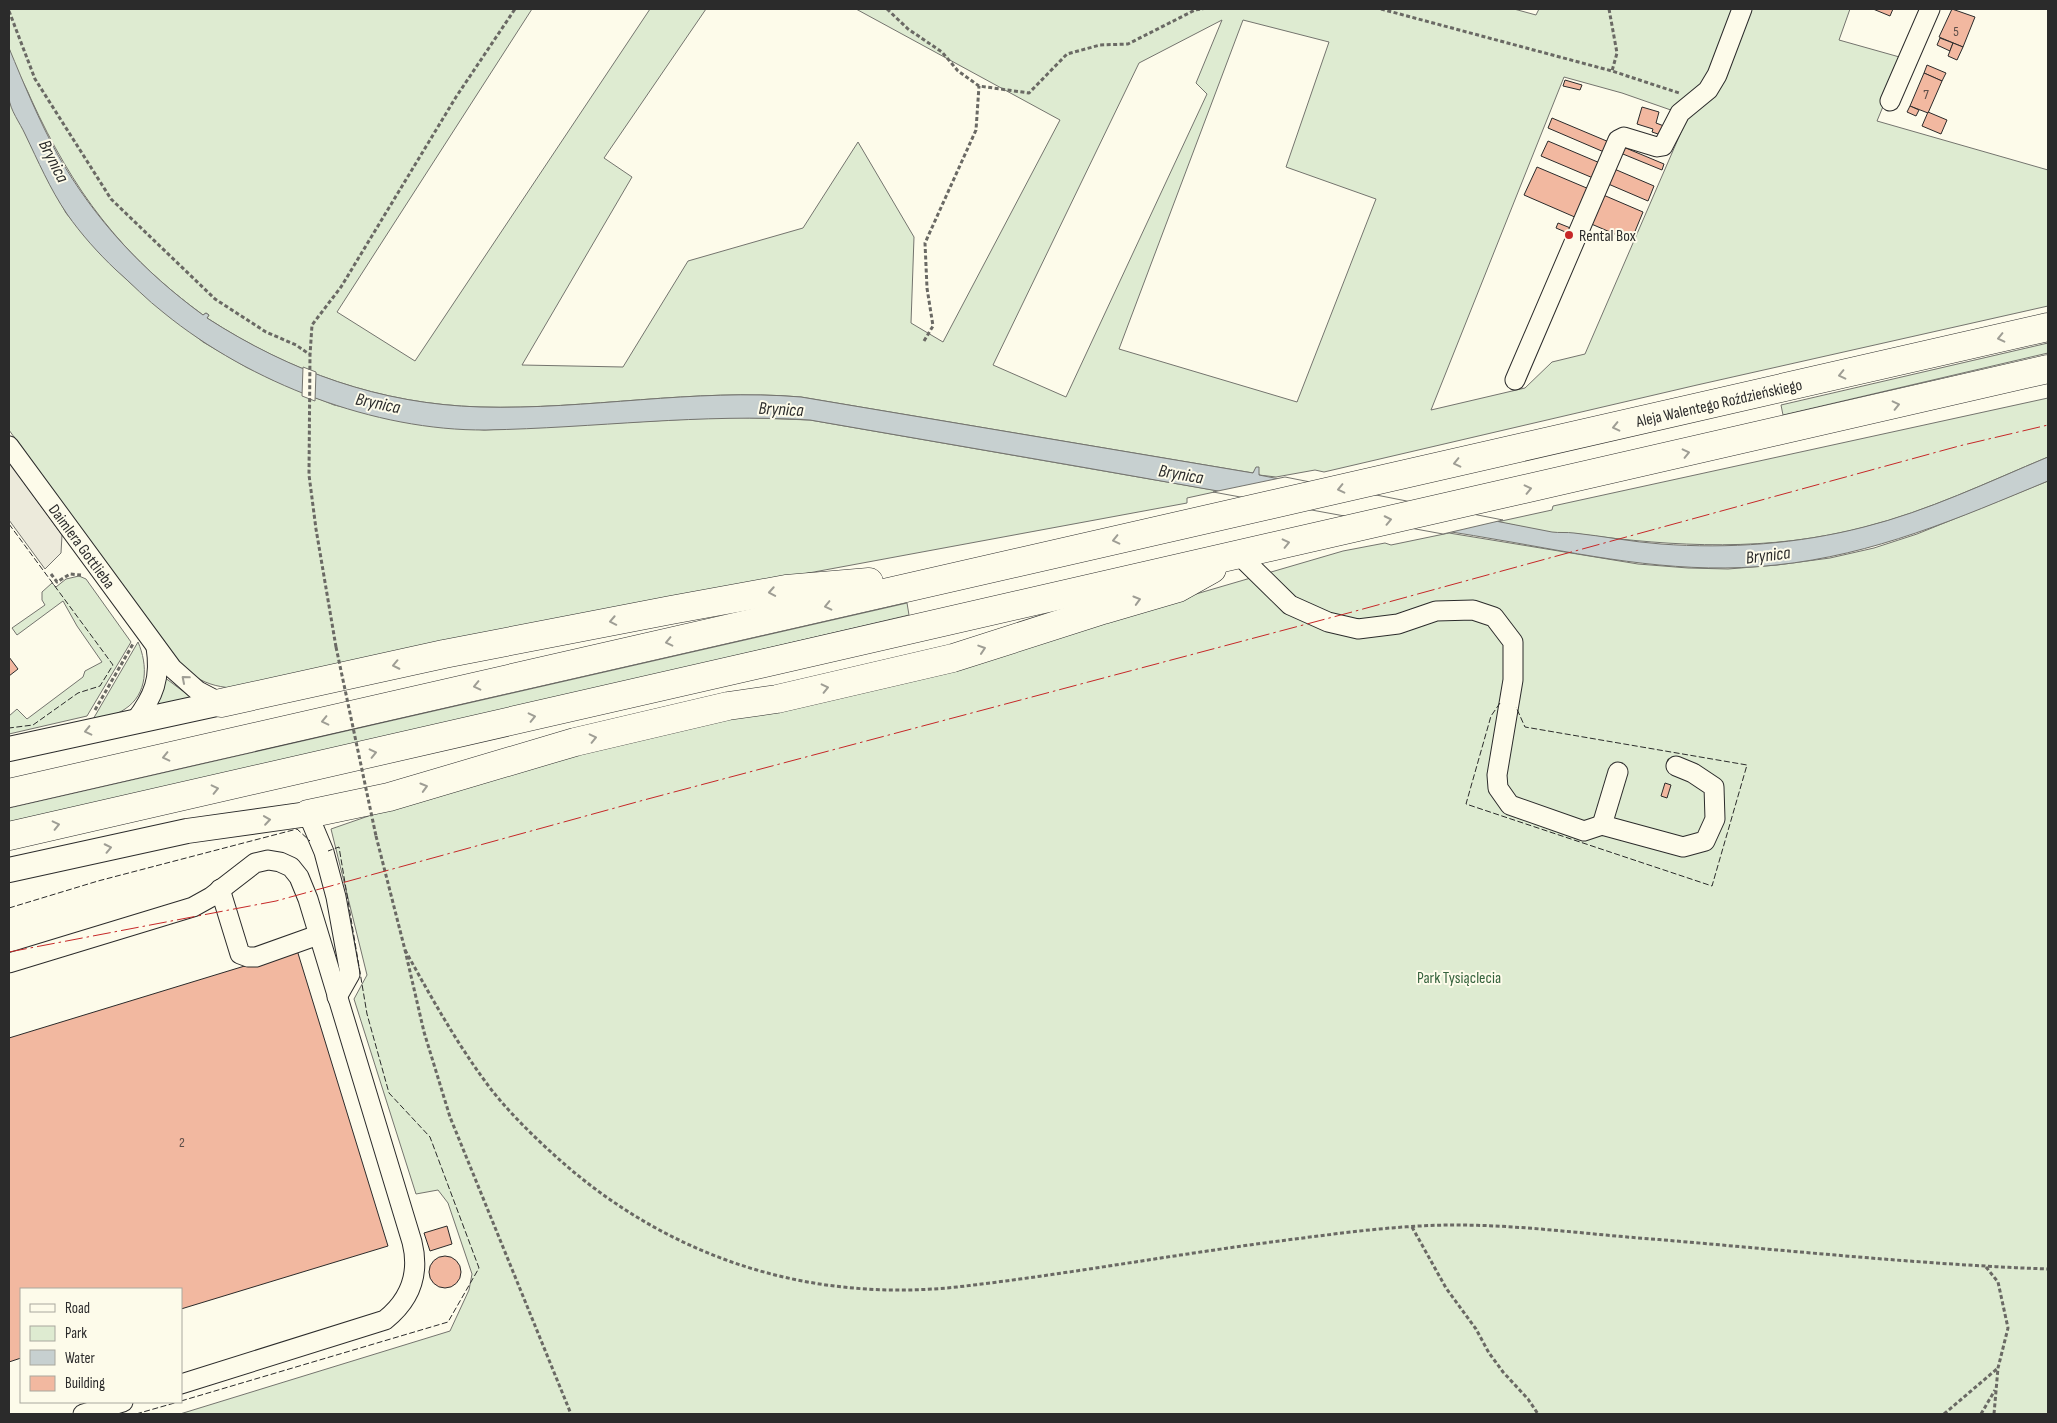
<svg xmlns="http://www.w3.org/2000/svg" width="2057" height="1423" font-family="'Sofia Sans Condensed',sans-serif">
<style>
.green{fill:#deebd1;stroke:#74746e;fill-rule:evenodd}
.parking{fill:#eceadb;stroke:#74746e}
.water{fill:#c7d0d0;stroke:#74746e}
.pier{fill:#fdfbea;stroke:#74746e}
.building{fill:#f2b8a0;stroke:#2b2b2b}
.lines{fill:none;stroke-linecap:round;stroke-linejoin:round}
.minor-casing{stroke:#2b2b2b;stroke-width:21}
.major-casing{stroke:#2b2b2b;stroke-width:26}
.highway-casing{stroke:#2b2b2b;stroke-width:29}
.path{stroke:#6a6964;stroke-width:3;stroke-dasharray:4 2.5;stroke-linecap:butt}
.minor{stroke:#fdfbea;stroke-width:19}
.major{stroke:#fdfbea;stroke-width:24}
.highway{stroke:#fdfbea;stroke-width:28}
.path-bridge{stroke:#6a6964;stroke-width:3;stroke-dasharray:4 2.5;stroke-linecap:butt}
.fence{stroke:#2b2b2b;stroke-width:1;stroke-dasharray:6 2.5;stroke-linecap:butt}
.power{stroke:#c62828;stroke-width:1;stroke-dasharray:18 4 2.5 4;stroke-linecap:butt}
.oneway{stroke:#9e9d94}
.poi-dot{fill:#c62828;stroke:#fdfbea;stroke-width:2}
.labels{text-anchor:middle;stroke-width:4;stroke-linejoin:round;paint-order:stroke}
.number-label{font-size:14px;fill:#5d4e48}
.poi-label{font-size:16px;fill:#2b2b2b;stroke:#fdfbea;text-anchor:start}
.street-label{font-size:16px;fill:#2b2b2b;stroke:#fdfbea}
.park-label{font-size:16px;fill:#34623c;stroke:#fdfbea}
.water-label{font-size:18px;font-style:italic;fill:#2b2b2b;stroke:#fdfbea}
</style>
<rect width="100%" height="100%" fill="#fdfbea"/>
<!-- green -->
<g class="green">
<path d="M9,9H532L337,312L415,361L650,9H706L604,158L632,177L522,365L623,367L688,261L803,228L858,142L914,237L911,323L943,342L1060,120L856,9H1514L1536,15L1539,9H1850L1839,40L1903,58L1877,121L2048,170V306L1697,385L1324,472L1315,470L1276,477L1259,475L1257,467L1253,473L801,397C694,388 587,410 480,407C380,404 290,372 207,318L209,315L206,313L203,315C121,255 73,191 31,99C25,84 11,62 9,47C7,34 9,21 9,9ZM1222,20L1196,83L1207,94L1066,397L993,365L1139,63ZM1243,20L1329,42L1286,167L1376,199L1297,402L1119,349ZM1564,77L1622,93L1688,116L1585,354L1552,362L1525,388L1431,410Z"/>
<path d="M9,100L46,176L66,213L98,251L128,281L203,342L246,367L273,380L334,405L414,423L484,430L727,417L810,420L1219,491L1187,498V503L549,621L233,688C198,686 182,669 162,643L9,430Z"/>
<path d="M2048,343V353L1783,415L1781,405Z"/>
<path d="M2048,398V457C1988,482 1928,511 1865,527C1769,552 1676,547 1579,534C1570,533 1561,534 1553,533C1534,530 1516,525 1497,522L1552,510L1553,506Z"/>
<path d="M2048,481V1414H180L450,1331L469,1290L472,1274L448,1203L438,1190L416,1194L354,999L367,975L331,829L406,803L542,762L1073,630L1343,551L1385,543L1391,545L1449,533L1638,564L1688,568L1728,569L1777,565L1830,558L1874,548L1917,534Z"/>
<path d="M79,576L86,579L131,642L87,716L9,734V716L17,709L27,719L83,677L85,671L102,662L77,626L63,601L17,635L12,628L45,605L42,600V592L52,583L56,587L66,579Z"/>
<path d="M907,603L909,615L390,737L9,822V808Z"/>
<path d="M138,642C148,665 148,694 125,709C115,716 103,718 92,721Z"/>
<path d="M164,677L192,698L155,706Z"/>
</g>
<!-- parking -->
<path class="parking" d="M9,462L62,535L61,553L45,569L9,520Z"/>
<!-- water -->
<path class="water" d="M9,48C24,84 39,121 58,155C94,219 144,272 203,315L206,313L209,315L207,318C291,372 380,404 480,407C587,410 694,388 801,397L1253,473L1256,467H1259V475L1552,532C1559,533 1567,532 1574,533C1603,536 1632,542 1661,544C1729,549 1798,544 1864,527C1928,511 1988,482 2048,457V481C1959,518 1874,555 1776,565C1684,575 1601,558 1511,542C1461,533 1411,526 1361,517C1178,483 994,452 810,420C702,413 594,428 486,430C375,431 250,383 164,313C147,300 132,284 116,270C98,253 81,234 67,214C50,189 38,161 25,134C20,123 10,110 9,98C7,82 9,64 9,48Z"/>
<!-- pier -->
<g class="pier">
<path d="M303,367L316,372L315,401L302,396Z"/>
<path d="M1285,477L1503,520L1443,534L1213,492Z"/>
</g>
<!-- building -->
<g class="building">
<path d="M1873,9H1893L1890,16Z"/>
<path d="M1952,9L1975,17L1963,47L1939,37Z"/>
<path d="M1940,38L1953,43L1950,51L1937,45Z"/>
<path d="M1953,43L1963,47L1957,60L1948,56Z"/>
<path d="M1927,65L1946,73L1942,81L1924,73Z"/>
<path d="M1924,73L1942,81L1928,113L1910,106Z"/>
<path d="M1565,80L1582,85L1580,90L1563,86Z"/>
<path d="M1910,106L1919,110L1916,116L1907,112Z"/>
<path d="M1642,107L1659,112L1656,123L1664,126L1661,135L1652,132L1653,129L1637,124Z"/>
<path d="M1928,112L1947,120L1941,134L1922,126Z"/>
<path d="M1552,118L1609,142L1604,152L1548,128Z"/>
<path d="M1548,141L1600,163L1593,178L1541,156Z"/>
<path d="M1621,146L1664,164L1662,170L1618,152Z"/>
<path d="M1537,167L1589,189L1577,218L1524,195Z"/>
<path d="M1612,168L1654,186L1648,201L1606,183Z"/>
<path d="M1601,194L1643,212L1631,241L1589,223Z"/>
<path d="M1558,223L1573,229L1570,234L1556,228Z"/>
<path d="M9,657L18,669L9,676Z"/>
<path d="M1665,783L1671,785L1667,798L1661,796Z"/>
<path d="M297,950L388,1246L181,1309V1289H21V1358L9,1362V1038Z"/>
<path d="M447,1226L452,1244L430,1251L424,1233Z"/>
<circle cx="445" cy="1272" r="16"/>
</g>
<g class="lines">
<!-- minor casing -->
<g class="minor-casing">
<g id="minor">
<path d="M1890,101L1930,9"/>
<path d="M1515,380L1618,140L1624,137L1657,147L1663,146L1680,113L1708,90L1717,75L1742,9"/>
<path id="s1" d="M9,446L172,668L198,691L221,703"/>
<path d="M1238,554L1290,605L1328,622L1358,629L1398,624L1436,611L1473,610L1494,617L1513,642V680L1497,775L1498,788L1510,805L1584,831L1602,825L1683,847L1705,841L1715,819L1714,787L1693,773L1676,766"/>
<path d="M135,721C154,696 161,678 156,647"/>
<path d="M308,814L324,852L336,897L350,974L337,997"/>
<path d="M1602,825L1618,772"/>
<path d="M220,889L240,954L248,957H256L318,935"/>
<path d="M9,963L193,907L211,897L255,863L268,860L280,862L291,867L299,877L308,899L412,1242C420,1274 410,1300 385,1320L181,1384"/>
<path d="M83,1414L123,1402"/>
</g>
</g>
<!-- major casing -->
<g class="major-casing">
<g id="major">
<path d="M9,749L221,703"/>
<path d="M9,870L187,831L308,814"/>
</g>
</g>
<!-- highway casing -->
<g class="highway-casing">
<g id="highway">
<path d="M221,703L444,654L671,610L786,589L869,582"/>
<path id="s2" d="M9,793L2048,327"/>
<path d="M308,814L389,797L575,742L728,706L777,699L953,658L1103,610L1178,588L1212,569"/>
<path d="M9,836L2048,369"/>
</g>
</g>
<!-- path -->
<g class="path">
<path d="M887,9L908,29L942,52L958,71L979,86L1029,93L1067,54L1100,45L1128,44L1195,10L1203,9"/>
<path d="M1381,9L1612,71L1679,93"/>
<path d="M1609,9L1617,53L1612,71"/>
<path d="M9,11L35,79L111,199L215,299L266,332L296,345L309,354"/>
<path d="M924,341L933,326L927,288L925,243L976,130L979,86"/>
<path d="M51,574L57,582L70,574L81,575"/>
<path d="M336,647L316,529L309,475L310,355L312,325L341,287L456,97L515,9"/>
<path d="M95,710L133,644"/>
<path d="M376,836L405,950L424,1032L450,1117L571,1414"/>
<path d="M405,950C431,997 457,1044 490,1088C508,1111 529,1132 552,1153C664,1256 805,1303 957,1287C1070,1274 1182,1253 1295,1239C1349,1232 1402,1225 1456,1225C1513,1225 1570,1232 1627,1237C1767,1248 1908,1264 2048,1269"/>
<path d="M1412,1227L1446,1288L1476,1329L1489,1353L1503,1372L1528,1399L1538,1414"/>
<path d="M1986,1267L1998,1282L2008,1328L1998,1368L1994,1414"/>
<path d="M1944,1414L1998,1368"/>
<path d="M1981,1414L1995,1390"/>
</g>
<!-- minor -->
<use href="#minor" class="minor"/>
<!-- major -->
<use href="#major" class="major"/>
<!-- highway -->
<use href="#highway" class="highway"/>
<!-- path-bridge -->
<path class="path-bridge" d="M336,647L376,836"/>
<!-- fence -->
<g class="fence">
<path d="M9,524L113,665L100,686L78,693L33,725L9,728"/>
<path d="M1500,703L1491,716L1466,804L1712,886L1747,765L1525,727L1516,707"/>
<path d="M9,908L98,881L297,829L310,841"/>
<path d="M181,1401L448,1322L479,1268L430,1137L389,1093L367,1014L339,847L328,851"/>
<path d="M136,1414L178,1402"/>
</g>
<!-- power -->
<path class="power" d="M9,952L276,901L644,800L1352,612L1959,446L2048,425"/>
</g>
<!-- one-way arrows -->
<defs><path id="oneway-chevron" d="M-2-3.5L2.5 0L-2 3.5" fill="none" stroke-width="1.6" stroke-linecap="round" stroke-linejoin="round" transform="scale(1.25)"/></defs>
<g class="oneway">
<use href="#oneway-chevron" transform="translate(2001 338) rotate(167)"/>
<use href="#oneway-chevron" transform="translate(1842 375) rotate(167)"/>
<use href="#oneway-chevron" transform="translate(1896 405) rotate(-13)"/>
<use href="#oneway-chevron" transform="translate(1616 427) rotate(167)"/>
<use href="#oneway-chevron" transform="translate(1686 453) rotate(-13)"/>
<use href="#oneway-chevron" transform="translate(1457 463) rotate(167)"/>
<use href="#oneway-chevron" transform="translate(1341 489) rotate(167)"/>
<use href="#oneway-chevron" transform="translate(1528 489) rotate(-13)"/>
<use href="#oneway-chevron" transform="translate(1388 520) rotate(-12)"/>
<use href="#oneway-chevron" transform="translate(1116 540) rotate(167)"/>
<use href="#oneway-chevron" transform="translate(1286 543) rotate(-13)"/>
<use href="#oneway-chevron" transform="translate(772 592) rotate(170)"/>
<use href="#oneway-chevron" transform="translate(1137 600) rotate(-16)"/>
<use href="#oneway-chevron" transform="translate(828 606) rotate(167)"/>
<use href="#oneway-chevron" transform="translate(613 621) rotate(169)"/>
<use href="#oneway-chevron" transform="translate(669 642) rotate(167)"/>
<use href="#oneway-chevron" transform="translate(982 649) rotate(-18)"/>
<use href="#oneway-chevron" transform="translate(396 665) rotate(168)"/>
<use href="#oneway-chevron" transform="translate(185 679) rotate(-139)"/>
<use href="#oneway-chevron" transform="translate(477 686) rotate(167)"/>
<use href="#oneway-chevron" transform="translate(825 688) rotate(-13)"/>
<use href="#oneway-chevron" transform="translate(532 717) rotate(-13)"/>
<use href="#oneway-chevron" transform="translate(325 721) rotate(167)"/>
<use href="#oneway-chevron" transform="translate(88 731) rotate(167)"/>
<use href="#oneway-chevron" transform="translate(593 738) rotate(-13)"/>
<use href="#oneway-chevron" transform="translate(373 753) rotate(-13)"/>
<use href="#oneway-chevron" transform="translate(166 757) rotate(167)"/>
<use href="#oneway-chevron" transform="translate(424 787) rotate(-16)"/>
<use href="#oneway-chevron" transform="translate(215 789) rotate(-13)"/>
<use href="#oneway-chevron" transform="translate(267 820) rotate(-8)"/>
<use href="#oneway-chevron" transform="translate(56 825) rotate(-13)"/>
<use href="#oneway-chevron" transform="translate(108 848) rotate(-12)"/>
</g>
<!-- markers -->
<circle class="poi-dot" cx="1569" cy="235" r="5"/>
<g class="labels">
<!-- number labels -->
<g class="number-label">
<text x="1956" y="36">5</text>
<text x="1926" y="99">7</text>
<text x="182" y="1147">2</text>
</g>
<!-- poi labels -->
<g class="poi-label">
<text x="1579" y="241">Rental Box</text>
</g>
<!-- street labels -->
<g class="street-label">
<text dy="6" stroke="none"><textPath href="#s2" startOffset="1754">Aleja Walentego Roździeńskiego</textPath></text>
<text dy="6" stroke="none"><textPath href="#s1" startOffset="124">Daimlera Gottlieba</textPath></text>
</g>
<!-- park labels -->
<g class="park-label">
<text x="1459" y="983">Park Tysiąclecia</text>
</g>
<!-- water labels -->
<g class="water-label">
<text transform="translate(54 161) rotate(63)" y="6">Brynica</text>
<text transform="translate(378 403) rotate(12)" y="6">Brynica</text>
<text transform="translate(781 409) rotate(3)" y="6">Brynica</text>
<text transform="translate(1181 474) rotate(10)" y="6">Brynica</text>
<text transform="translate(1768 555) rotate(-7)" y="6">Brynica</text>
</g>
</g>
<!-- border -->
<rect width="2057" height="1423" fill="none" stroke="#2b2b2b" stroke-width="20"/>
<!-- legend -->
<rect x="20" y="1288" width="162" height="115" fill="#fdfbea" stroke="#a9a89e"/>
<rect x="30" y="1304" width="25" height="8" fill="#fdfbea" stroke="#a9a89e"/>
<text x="65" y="1313" font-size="15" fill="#2b2b2b">Road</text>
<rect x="30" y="1326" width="25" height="15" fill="#deebd1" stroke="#a9a89e"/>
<text x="65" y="1338" font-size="15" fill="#2b2b2b">Park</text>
<rect x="30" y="1350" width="25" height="15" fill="#c7d0d0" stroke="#a9a89e"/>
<text x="65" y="1363" font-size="15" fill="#2b2b2b">Water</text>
<rect x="30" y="1376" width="25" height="15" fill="#f2b8a0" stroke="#a9a89e"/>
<text x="65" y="1388" font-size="15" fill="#2b2b2b">Building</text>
</svg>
